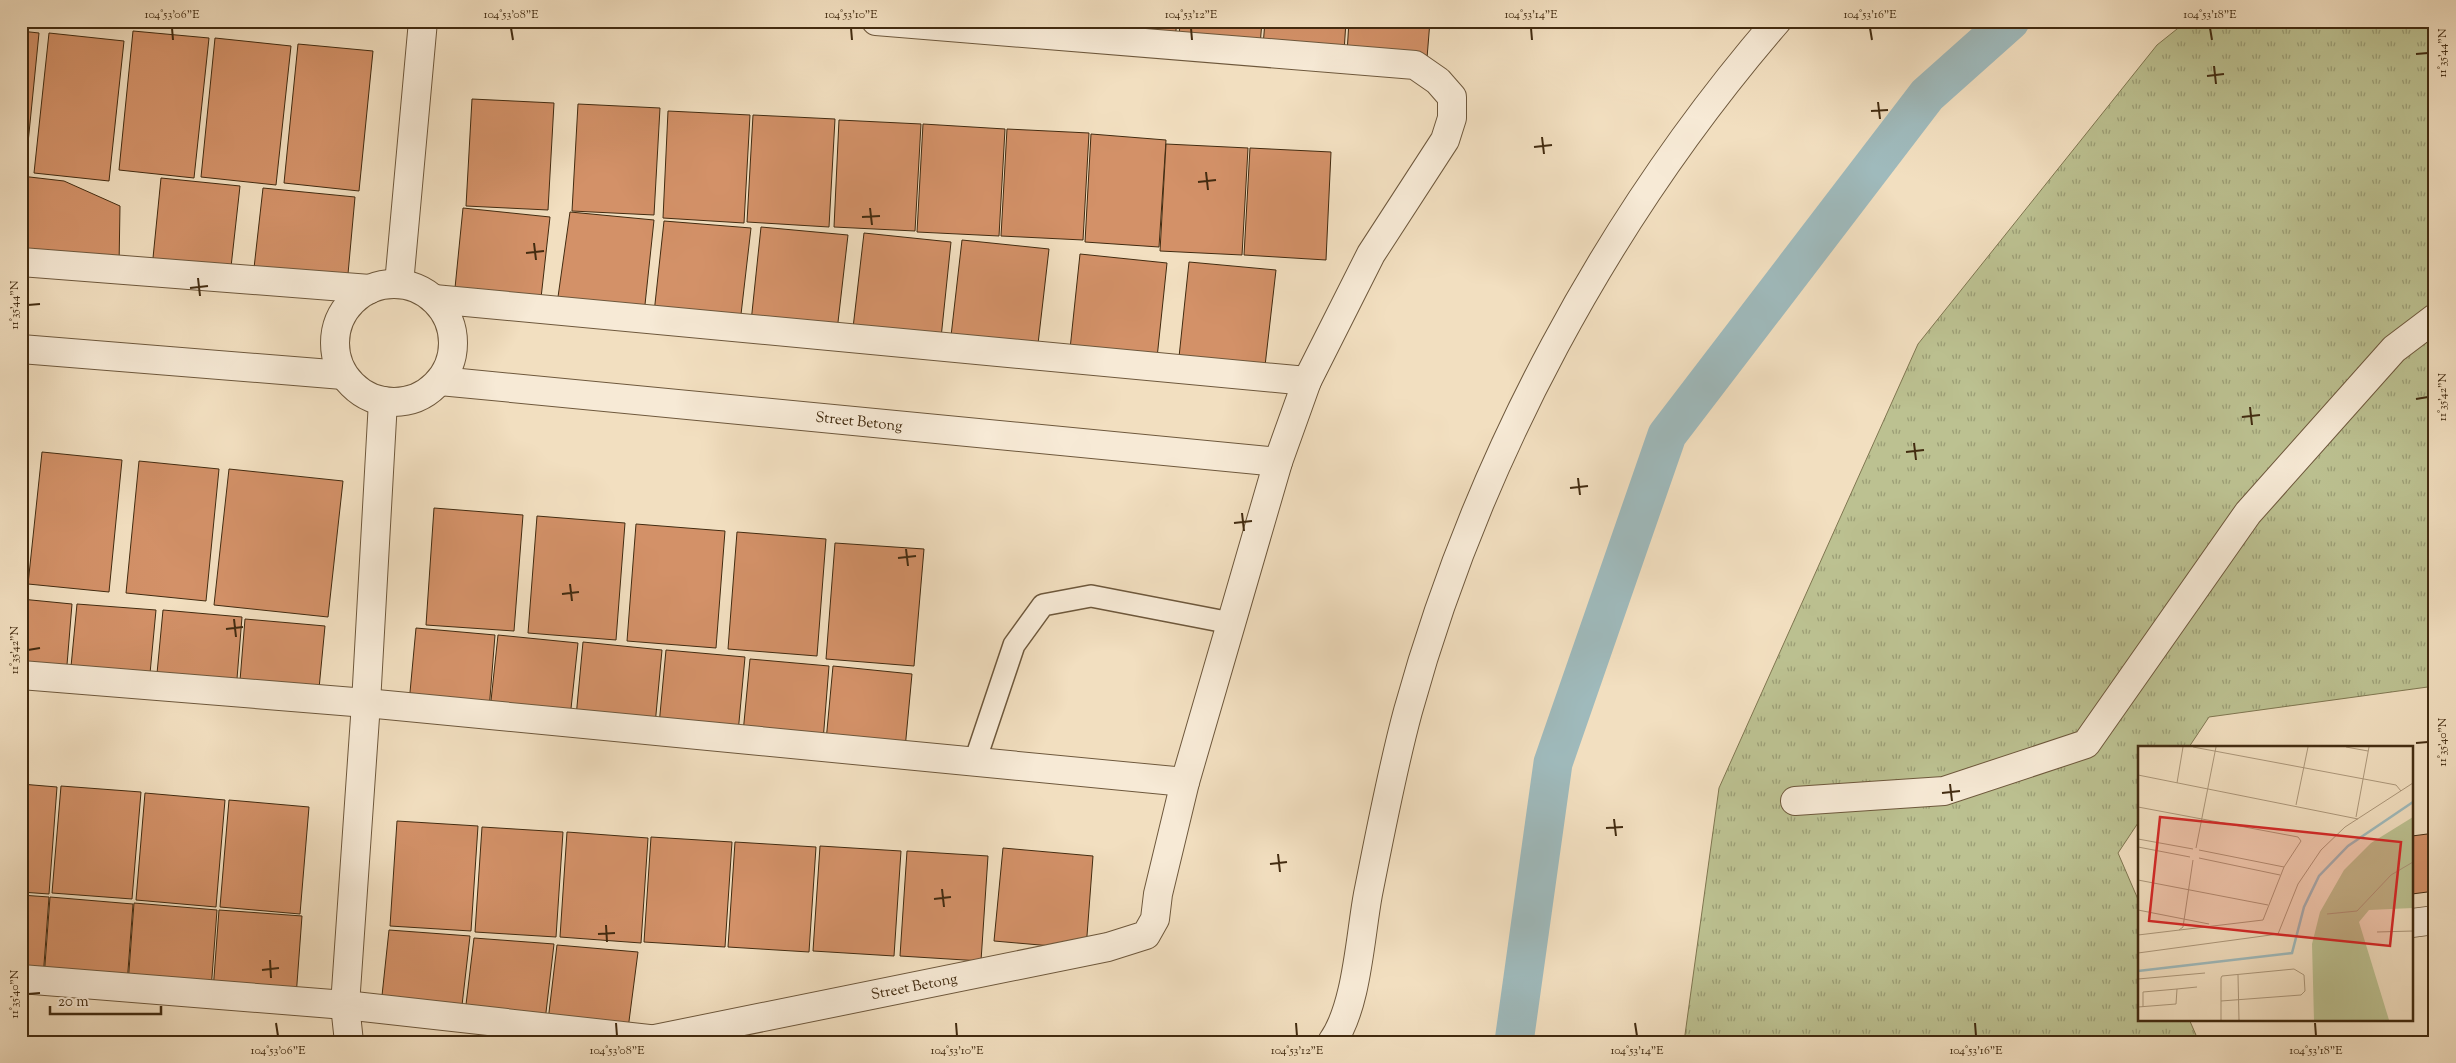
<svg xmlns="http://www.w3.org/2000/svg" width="2456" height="1063" font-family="'Sorts Mill Goudy',serif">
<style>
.grass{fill:url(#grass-tufts);stroke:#7f7650}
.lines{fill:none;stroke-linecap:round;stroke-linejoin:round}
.canal{stroke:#9fbabc;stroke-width:39}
.building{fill:#d39168;stroke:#422b10}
.service-casing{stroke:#6e583c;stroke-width:24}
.minor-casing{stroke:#6e583c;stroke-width:30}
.service{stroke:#f7ead6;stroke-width:21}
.minor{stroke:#f7ead6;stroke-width:28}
.ticks{fill:none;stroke:#422b10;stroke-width:2}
.labels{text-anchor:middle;stroke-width:4;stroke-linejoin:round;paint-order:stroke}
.street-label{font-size:15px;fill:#422b10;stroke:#f7ead6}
.inset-river{fill:none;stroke:#9fbabc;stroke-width:2.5}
.inset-road{fill:none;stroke:#ac977a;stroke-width:1}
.view{fill:#d62828;fill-opacity:0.15;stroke:#d62828;stroke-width:2.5}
.inset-edge{fill:none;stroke:#422b10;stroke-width:2.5}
.neatline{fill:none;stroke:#422b10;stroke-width:2}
.ticks-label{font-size:12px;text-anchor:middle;fill:#422b10}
</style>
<defs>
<pattern id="grass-tufts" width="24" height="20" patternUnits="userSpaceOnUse" patternTransform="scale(1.25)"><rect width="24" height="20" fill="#bcc191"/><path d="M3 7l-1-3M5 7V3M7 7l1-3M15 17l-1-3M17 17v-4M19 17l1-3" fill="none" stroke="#9a9d75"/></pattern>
</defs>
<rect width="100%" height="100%" fill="#f2dfc0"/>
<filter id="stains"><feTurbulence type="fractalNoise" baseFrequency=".004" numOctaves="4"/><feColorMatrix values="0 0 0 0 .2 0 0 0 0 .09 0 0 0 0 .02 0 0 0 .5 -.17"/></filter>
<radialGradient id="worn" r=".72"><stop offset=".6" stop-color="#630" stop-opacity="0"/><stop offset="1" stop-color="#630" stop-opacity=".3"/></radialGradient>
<!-- grass -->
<path class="grass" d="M2187,21H2435V686L2209,717L2189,747H2140V820L2118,853L2140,904V1019H2189L2199,1042H1684L1719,788L1918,344L2157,45Z"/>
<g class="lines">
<!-- canal -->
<path class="canal" d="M1514,1042L1553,763L1667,435L1927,95L2010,21"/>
</g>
<!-- building -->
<g class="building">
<path d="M1095,21H1177L1175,39L1094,33Z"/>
<path d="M1180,21H1262L1260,46L1179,40Z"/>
<path d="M1265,21H1346L1344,52L1263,46Z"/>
<path d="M1349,21H1430L1427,58L1347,53Z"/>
<path d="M21,31L39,33L25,173L21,172Z"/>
<path d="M133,31L209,38L194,178L119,170Z"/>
<path d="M49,33L124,41L109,181L34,173Z"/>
<path d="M215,38L291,46L276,185L201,177Z"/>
<path d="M298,44L373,51L359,191L284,183Z"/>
<path d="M472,99L554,103L548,210L466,206Z"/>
<path d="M578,104L660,108L654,215L572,211Z"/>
<path d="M668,111L750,115L744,223L663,218Z"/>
<path d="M753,115L835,119L829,227L747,222Z"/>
<path d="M839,120L921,124L915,231L834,227Z"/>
<path d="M923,124L1005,129L999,236L917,232Z"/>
<path d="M1007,129L1089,133L1083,240L1001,236Z"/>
<path d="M1091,134L1166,140L1159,247L1085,242Z"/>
<path d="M1166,144L1248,148L1242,255L1160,251Z"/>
<path d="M1250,148L1331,152L1326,260L1244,255Z"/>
<path d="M21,176L64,181L120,206L119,267L21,259Z"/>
<path d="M161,178L240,186L230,276L152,268Z"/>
<path d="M263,188L355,197L347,285L253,277Z"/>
<path d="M463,208L550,217L540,307L454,298Z"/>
<path d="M570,212L654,220L644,314L557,304Z"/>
<path d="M664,221L751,228L740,323L654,313Z"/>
<path d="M761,227L848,235L837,331L751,322Z"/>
<path d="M864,233L951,242L941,338L853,328Z"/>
<path d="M962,240L1049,249L1038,344L951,336Z"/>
<path d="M1080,254L1167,263L1157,358L1070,349Z"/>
<path d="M1189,262L1276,270L1265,366L1179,357Z"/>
<path d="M21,450H25L21,482Z"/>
<path d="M42,452L122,460L109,592L28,584Z"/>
<path d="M139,461L219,469L206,601L126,593Z"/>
<path d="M229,469L343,481L328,617L214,605Z"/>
<path d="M434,508L523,515L514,631L426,625Z"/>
<path d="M537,516L625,523L616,640L528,633Z"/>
<path d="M636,524L725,531L716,648L627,641Z"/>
<path d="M737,532L826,539L817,656L728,649Z"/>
<path d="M835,543L924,549L914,666L826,659Z"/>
<path d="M21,599L72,604L66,677L21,673Z"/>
<path d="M77,604L156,610L149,684L70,677Z"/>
<path d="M163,610L242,617L236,691L156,684Z"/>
<path d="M245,619L325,626L318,699L239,693Z"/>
<path d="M416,628L495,635L489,710L409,703Z"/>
<path d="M498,635L578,643L570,718L490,710Z"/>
<path d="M583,642L662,650L655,725L576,717Z"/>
<path d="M666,650L745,657L738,733L659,725Z"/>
<path d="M750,659L829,666L823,741L743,733Z"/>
<path d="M833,666L912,674L905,749L826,741Z"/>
<path d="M21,784L57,787L49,894L21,892Z"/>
<path d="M61,786L141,792L132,899L52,893Z"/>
<path d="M145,793L225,800L216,907L136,900Z"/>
<path d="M229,800L309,807L300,914L220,907Z"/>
<path d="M397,821L478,826L471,931L390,926Z"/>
<path d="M482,827L563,832L556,937L475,932Z"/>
<path d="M567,832L648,838L641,943L560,937Z"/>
<path d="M2435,833V891L2412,894V836Z"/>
<path d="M651,837L732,842L725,947L644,942Z"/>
<path d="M735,842L816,847L809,952L728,947Z"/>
<path d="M820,846L901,851L894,956L813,951Z"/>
<path d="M1003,848L1093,856L1086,949L994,941Z"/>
<path d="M907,851L988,856L981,961L900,956Z"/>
<path d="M21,895L49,897L43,978L21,976Z"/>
<path d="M50,897L133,904L127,984L44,978Z"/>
<path d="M134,903L217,910L211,990L128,984Z"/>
<path d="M219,910L302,916L296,997L213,991Z"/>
<path d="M389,930L470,936L461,1014L381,1005Z"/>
<path d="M474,938L554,944L545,1021L465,1013Z"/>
<path d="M557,945L638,952L628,1029L548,1021Z"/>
</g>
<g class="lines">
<!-- service casing -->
<g class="service-casing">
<path id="service" d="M975,761L1014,645L1043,605L1091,596L1231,623"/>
</g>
<!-- minor casing -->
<g class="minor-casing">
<g id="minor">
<path d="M21,262L370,289"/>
<circle cx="394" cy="343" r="59"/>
<path d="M399,284L423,21"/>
<path d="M434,299L1307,381"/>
<path d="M21,349L343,375"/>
<path d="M440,381L1278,462"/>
<path d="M21,675L366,703L1185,782"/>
<path d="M1795,801L1944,791L2086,744L2248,513L2394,349L2435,318"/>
<path d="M2412,923L2435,920"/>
<path d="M21,979L345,1005L649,1039"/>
<path d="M349,1042L345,1005L366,703L383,401"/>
<path d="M640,1042L1108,947L1146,935L1155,919L1158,894L1185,782L1278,462L1307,381L1371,254L1445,140L1452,118V97L1438,81L1415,65L876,21"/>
<path d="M1332,1042C1357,1007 1360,937 1368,894C1380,834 1392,770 1408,711C1477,460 1607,218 1777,21"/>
</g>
</g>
<!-- service -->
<use href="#service" class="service"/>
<!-- minor -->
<use href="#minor" class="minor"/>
</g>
<!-- ticks -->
<path class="ticks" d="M172,28L173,40M511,28L513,40M851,28L852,40M1191,28L1192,40M1531,28L1532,40M1870,28L1872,40M2210,28L2212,40M2416,54L2428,53M2214,66L2216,84M2207,76L2224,74M1878,102L1880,119M1871,111L1888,110M1542,137L1544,154M1534,147L1552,145M1206,172L1208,190M1198,182L1216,180M870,208L872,225M862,217L880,216M534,243L536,260M526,253L544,251M198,278L200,296M190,288L208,286M28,305L40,304M2416,399L2428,397M2250,407L2252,425M2242,417L2260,415M1914,443L1916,460M1906,452L1924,450M1578,478L1580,495M1570,488L1588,486M1242,513L1244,531M1234,523L1252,521M906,549L908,566M898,558L916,556M570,584L572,601M562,594L579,592M234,619L236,637M226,629L243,627M28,650L40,648M2416,743L2428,742M1950,784L1952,801M1942,793L1960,791M1614,819L1616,836M1606,828L1623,827M1278,854L1280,872M1270,864L1287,862M942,889L944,907M934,899L951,897M606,925L607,942M598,934L615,933M270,960L271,978M262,970L279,968M28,994L40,993M276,1023L278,1036M616,1023L617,1036M956,1023L957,1036M1296,1023L1297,1036M1635,1023L1637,1036M1975,1023L1976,1036M2315,1023L2316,1036"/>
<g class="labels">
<!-- street labels -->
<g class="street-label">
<text transform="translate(859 421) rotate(6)" y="5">Street Betong</text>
<text transform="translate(914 986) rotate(-11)" y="5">Street Betong</text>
</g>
</g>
<!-- overview -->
<g transform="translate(2138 746)">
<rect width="275" height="275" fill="#f2dfc0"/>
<path d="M275,71V162L231,164L221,176L251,274H176L174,198L182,166L206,124L233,97Z" fill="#bcc191"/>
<path class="inset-river" d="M0,225L154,207L166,161L181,130L210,100L275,56"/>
<path class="inset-road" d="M55,1L258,39L263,45M208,1L230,5M0,29L220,73M39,37L45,1M158,59L170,1M0,61L160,91L163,95L146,121L125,174L0,189M218,71L231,1M0,93L55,103M0,101L52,111M58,102L78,1M61,104L146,121M61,112L142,129M0,134L130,159M0,164L71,178M189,168L219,165L253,129L275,116M41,184L45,181L55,114M239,186L275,185M0,207L140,188L160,138L183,104L207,81L275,37M100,229L101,274M0,233L67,227M39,243L59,241M83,255L163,249L167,245L166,229L156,223L84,230L83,232V274M0,261L38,258L39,243L5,246V261"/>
<path class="view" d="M22,71L263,96L252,200L11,175Z"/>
<rect width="275" height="275" class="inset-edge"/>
</g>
<!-- margin -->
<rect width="2456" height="1063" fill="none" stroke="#f2dfc0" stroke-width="55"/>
<!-- scale -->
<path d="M50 1006v8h111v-8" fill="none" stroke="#422b10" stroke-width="2.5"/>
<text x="58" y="1006" font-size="15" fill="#422b10" stroke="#f7ead6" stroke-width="4" paint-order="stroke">20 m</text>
<rect x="28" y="28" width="2400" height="1008" class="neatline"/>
<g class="ticks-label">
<text x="172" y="18">104°53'06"E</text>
<text x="511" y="18">104°53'08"E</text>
<text x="851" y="18">104°53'10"E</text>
<text x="1191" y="18">104°53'12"E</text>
<text x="1531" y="18">104°53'14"E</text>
<text x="1870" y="18">104°53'16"E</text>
<text x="2210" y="18">104°53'18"E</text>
<text transform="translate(2442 53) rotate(-90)" y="4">11°35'44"N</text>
<text transform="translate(14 305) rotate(-90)" y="4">11°35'44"N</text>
<text transform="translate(2442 397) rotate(-90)" y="4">11°35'42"N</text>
<text transform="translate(14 650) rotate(-90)" y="4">11°35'42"N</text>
<text transform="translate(2442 742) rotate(-90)" y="4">11°35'40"N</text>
<text transform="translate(14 994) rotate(-90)" y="4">11°35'40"N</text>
<text x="278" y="1054">104°53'06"E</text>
<text x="617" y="1054">104°53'08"E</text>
<text x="957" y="1054">104°53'10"E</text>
<text x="1297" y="1054">104°53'12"E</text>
<text x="1637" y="1054">104°53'14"E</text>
<text x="1976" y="1054">104°53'16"E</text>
<text x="2316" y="1054">104°53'18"E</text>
</g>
<rect width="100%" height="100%" filter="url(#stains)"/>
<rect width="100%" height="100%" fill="url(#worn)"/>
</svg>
